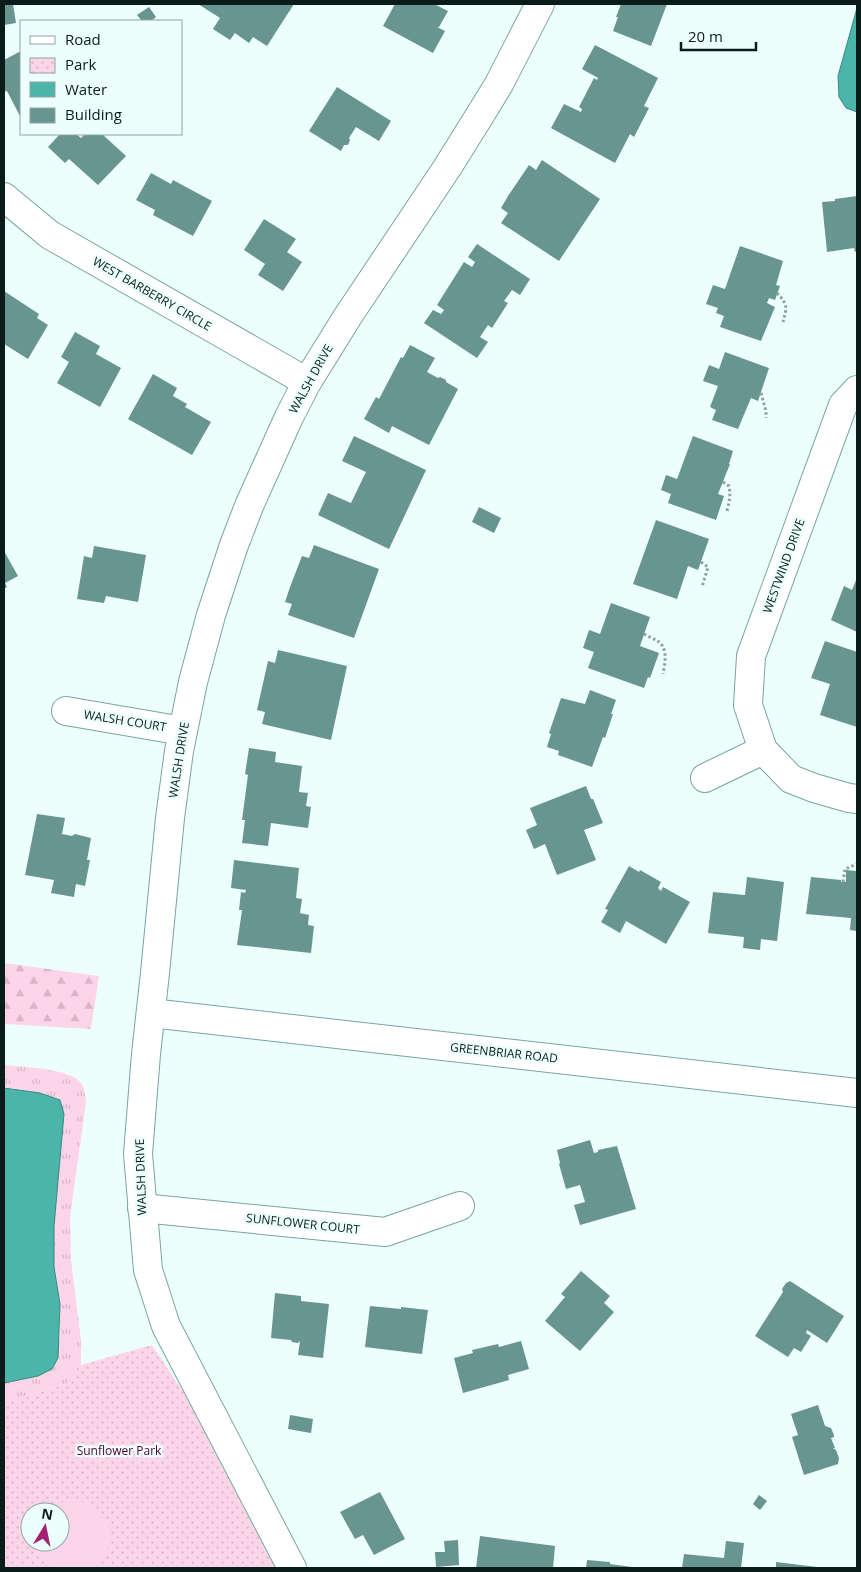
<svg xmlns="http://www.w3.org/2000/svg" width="861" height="1572" font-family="'Open Sans',sans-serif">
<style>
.grass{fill:url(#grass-tufts)}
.forest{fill:url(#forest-firs)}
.park{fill:url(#park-dots);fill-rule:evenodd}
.garden{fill:#fdd5e8}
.water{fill:#4bb5ab;stroke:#388780}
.building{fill:#68958f}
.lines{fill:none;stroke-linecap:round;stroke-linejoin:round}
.minor-casing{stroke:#79a5a0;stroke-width:30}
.path{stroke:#8fa19f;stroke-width:3;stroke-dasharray:2.5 2.5;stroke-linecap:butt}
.minor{stroke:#fff;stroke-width:28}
.labels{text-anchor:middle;stroke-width:5;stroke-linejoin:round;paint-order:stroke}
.street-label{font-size:12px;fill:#0a1c1a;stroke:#ecfffc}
.park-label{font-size:12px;fill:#560037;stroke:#ecfffc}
</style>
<defs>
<pattern id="grass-tufts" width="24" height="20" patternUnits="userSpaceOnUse" patternTransform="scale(1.25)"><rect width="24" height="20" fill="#fdd5e8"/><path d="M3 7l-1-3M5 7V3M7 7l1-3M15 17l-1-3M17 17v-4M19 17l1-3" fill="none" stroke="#d8b6c6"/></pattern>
<pattern id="forest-firs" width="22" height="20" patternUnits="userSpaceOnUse" patternTransform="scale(1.25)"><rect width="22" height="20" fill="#fdd5e8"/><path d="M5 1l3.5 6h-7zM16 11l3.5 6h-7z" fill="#d8b6c6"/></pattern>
<pattern id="park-dots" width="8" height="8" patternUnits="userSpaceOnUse" patternTransform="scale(1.25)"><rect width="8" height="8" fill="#fdd5e8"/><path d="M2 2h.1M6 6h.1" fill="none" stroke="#d8b6c6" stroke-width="1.8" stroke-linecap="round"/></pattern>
</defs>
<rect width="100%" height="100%" fill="#ecfffc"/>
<!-- grass -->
<path class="grass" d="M4,1065C22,1067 75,1068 83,1086C85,1091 85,1097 86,1102L70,1218L71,1260L81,1340V1365L76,1375L66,1384L4,1403V1383L38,1376L52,1369L60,1336V1304L54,1267V1226L64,1114L40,1093L4,1087Z"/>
<!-- forest -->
<path class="forest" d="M4,963L99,976L91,1029L4,1024Z"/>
<!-- park -->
<path class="park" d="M152,1345L184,1393L275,1568H4V1403L66,1384L76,1375L81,1365ZM30,1512H60V1542H30Z"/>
<!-- garden -->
<path class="garden" d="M73,1500C84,1502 93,1505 101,1513C116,1530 111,1558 92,1568H54C44,1563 38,1553 36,1542H60V1512H46C54,1504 62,1502 73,1500Z"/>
<!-- water -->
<g class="water">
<path d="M857,8V112L846,108L839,97L838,76Z"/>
<path d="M4,1088L40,1093L60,1100L64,1114L54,1226V1267L60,1304L58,1358L52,1369L38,1376L4,1383Z"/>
</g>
<!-- building -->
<g class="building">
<path d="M4,4H13L16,23L4,25Z"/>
<path d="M198,4H294L267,46L253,37L249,43L235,33L230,40L213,29L220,18Z"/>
<path d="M395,4H434L448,11L439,27H437L445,31L433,53L383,26Z"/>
<path d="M621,4H667L651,46L613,31L618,17H616Z"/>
<path d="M149,7L156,17L151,21H142L137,15Z"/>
<path d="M595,45L658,78L644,106L649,108L634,137L630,134L615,163L551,128L564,104L581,112L582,109L579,107L594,78L597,80L598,78L582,69Z"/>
<path d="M21,51V118L7,91L6,92L4,88V60Z"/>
<path d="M337,87L391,121L379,141L356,127L349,138L350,140L348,145H344L341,151L309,131Z"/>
<path d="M60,134H76L81,138L85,134H102L126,156L98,185L69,159L65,163L48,147Z"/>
<path d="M542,160L600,199L559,261L501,223L508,213L501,208L508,196L529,165L536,170Z"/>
<path d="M151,173L171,184L173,180L212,201L193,236L153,215L155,210L136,200Z"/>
<path d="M857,196V251L855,252L854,248L827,252L822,202L835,201V199Z"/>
<path d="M264,219L296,239L287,252L302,262L283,291L258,275L265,264L244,250Z"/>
<path d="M477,244L530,279L520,295L512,290L504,301L508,303L492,328L488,325L480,337L488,342L477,358L424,323L433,310L441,314L444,310L437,305L464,262L472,267L475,262L468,257Z"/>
<path d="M740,246L783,261L776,285L780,286L775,300L769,298L767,303L775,307L761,341L720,327L724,316L716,313L718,308L706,304L713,285L725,289Z"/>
<path d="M4,291L39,314L37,318L48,325L28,359L4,344Z"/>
<path d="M75,332L100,346L96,354L121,368L100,407L57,383L69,362L61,357Z"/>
<path d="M410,345L435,358L427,372L438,378L440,377L446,380V382L458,389L429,445L392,426L389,433L364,419L376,397L379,399L401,357L403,358Z"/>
<path d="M725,352L769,368L758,401L751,398L738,429L712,420L716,410L710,407L718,386L703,381L709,365L719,369Z"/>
<path d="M153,374L177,388L173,396L187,404L185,407L211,422L192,455L128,419Z"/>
<path d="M354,436L426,470L389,549L318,515L328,493L351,503L364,476L366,472L342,461Z"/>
<path d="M693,436L733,451L729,464H730L718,494L724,496L716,520L668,503L671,494L661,490L666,475L677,479Z"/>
<path d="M479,507L501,518L494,533L472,522Z"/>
<path d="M656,520L709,539L698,570L688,566L677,599L633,584Z"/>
<path d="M314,545L379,569L354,638L288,615L292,604L285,602L290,587L302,556L309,558Z"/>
<path d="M94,546L146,555L138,602L106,596L104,603L77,599L84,556L92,558Z"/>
<path d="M4,551L18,576L5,583L7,587L4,589Z"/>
<path d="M857,578V632L831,620L844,586L852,590Z"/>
<path d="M611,603L650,617L640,646L659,653L650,678L648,677L644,688L588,668L594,652L583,648L589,630L600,634Z"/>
<path d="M825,641L857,652V727L820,715L830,684L811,678Z"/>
<path d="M278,650L347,666L331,740L262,724L265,712L257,710L268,661L275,663Z"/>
<path d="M590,690L616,700L611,714H613L605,738L603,737L592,767L558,755L559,751L547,747L551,734L549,733L561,698L585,704Z"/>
<path d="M249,748L276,752L275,762L302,766L299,792L308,793L306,806L311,807L308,828L271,823L268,846L242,843L245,820H242L248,775L245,774Z"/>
<path d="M586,786L591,799H593L603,823L584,830L596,860L557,875L545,844L534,849L526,830L537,825L530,808Z"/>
<path d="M37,814L65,818L62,834L72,836L75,834L91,838L87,860H90L85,886L76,884L74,897L51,893L54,880L25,875Z"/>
<path d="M234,860L299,868L296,898L302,899L300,913L309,915L308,925L314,926L311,953L237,945L242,910H239L241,892L245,893L246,890L231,888Z"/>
<path d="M629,866L639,872L640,870L661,882L658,888L661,891L663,887L690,902L666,944L626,921L620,933L601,922L608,910L605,909Z"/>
<path d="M846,870L857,871V931L850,930L851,918L806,914L811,877L841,880V882H846Z"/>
<path d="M747,877L784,882L777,941L761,939L760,950L743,948L744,937L708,933L713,892L745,895Z"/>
<path d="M590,1140L594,1153L598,1152V1150L617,1146L636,1209L580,1225L574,1205L585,1202L580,1185L566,1189L559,1164L560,1163L557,1150Z"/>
<path d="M581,1271L610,1296L604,1303L614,1312L580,1351L545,1321L565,1297L561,1294Z"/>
<path d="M790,1281L844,1316L827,1343L807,1330L806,1333L811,1336L801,1352L794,1348L788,1357L755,1336L783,1292L782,1289L786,1283Z"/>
<path d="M275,1293L301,1296V1301L329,1304L323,1358L298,1355L300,1341L298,1343L292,1342L291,1340L271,1338Z"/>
<path d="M370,1306L401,1309V1307L428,1310L422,1354L365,1347Z"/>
<path d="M521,1341L529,1369L508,1375L509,1380L463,1393L454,1358L473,1353L472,1350L498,1344L499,1347Z"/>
<path d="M818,1405L825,1426L831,1428L834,1435V1437L831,1438L835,1448H833L836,1450L839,1458L838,1464L804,1475L792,1437L798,1435L791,1414Z"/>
<path d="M290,1415L313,1419L311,1433L288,1429Z"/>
<path d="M380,1492L405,1539L374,1555L363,1535L355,1539L340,1512Z"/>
<path d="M759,1495L767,1501L760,1510L753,1504Z"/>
<path d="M480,1536L555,1546L553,1568H476Z"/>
<path d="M458,1540L459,1565L436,1567L435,1552H445L444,1541Z"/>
<path d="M726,1541L744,1543L741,1568H682L684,1554L724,1558Z"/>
<path d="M587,1560L610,1562V1564L632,1567V1568H586Z"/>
<path d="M776,1562L817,1567V1568H776Z"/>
</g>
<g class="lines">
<!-- minor casing -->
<g class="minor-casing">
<g id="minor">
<path d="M4,197L50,235L307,382"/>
<path d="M857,390L843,405L751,656L748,705L763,750L791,779L814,788L849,798L857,799"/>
<path d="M66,711L183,731"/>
<path d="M705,778L763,750"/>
<path d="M151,1013L857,1093"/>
<path d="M142,1208L385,1232L460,1206"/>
<path d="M292,1568L166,1326L148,1270L138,1154L146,1054L155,973L170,818L179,751L193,682L211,615L234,545L249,506L289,417L307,382L348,316L447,168L485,107L499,84L540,4"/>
</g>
</g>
<!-- path -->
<g class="path">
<path d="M777,293C788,305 787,307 783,322"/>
<path d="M761,393L766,411V418"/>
<path d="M723,482L729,486C731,495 729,502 727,511"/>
<path d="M701,562L708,567L702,587"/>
<path d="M644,634C649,637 655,639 659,642C668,649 665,664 663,674"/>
<path d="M843,882L845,869L857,864"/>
</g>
<!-- minor -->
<use href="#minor" class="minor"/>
</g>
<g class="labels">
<!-- street labels -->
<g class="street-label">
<text transform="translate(152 294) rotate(30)" y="4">WEST BARBERRY CIRCLE</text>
<text transform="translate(311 379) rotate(-61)" y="4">WALSH DRIVE</text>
<text transform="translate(784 566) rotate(-70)" y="4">WESTWIND DRIVE</text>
<text transform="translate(125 721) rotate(9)" y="4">WALSH COURT</text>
<text transform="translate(179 760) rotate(-81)" y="4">WALSH DRIVE</text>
<text transform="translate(504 1053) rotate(6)" y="4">GREENBRIAR ROAD</text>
<text transform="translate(141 1177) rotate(-92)" y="4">WALSH DRIVE</text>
<text transform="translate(303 1224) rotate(6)" y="4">SUNFLOWER COURT</text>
</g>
<!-- park labels -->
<g class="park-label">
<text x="119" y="1455">Sunflower Park</text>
</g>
</g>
<!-- border -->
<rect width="861" height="1572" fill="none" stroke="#0a1c1a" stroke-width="10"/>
<!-- legend -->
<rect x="20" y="20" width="162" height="115" fill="#ecfffc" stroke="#92a4a2"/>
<rect x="30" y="36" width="25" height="8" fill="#ffffff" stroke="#92a4a2"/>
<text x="65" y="45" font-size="15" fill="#0a1c1a">Road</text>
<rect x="30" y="58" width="25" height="15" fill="url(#park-dots)" stroke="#92a4a2"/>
<text x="65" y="70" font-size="15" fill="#0a1c1a">Park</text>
<rect x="30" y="82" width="25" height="15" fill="#4bb5ab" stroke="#92a4a2"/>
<text x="65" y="95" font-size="15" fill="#0a1c1a">Water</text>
<rect x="30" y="108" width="25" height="15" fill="#68958f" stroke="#92a4a2"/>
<text x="65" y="120" font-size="15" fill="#0a1c1a">Building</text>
<!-- north arrow -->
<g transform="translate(45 1527) rotate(10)"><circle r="24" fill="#ecfffc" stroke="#92a4a2"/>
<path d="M0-4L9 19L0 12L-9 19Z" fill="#a32271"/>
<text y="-8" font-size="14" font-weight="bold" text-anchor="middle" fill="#0a1c1a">N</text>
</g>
<!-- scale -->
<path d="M681 42v8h75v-8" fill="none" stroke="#0a1c1a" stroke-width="2.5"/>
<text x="688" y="42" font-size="15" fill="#0a1c1a" stroke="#ecfffc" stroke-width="4" paint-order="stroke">20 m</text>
</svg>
